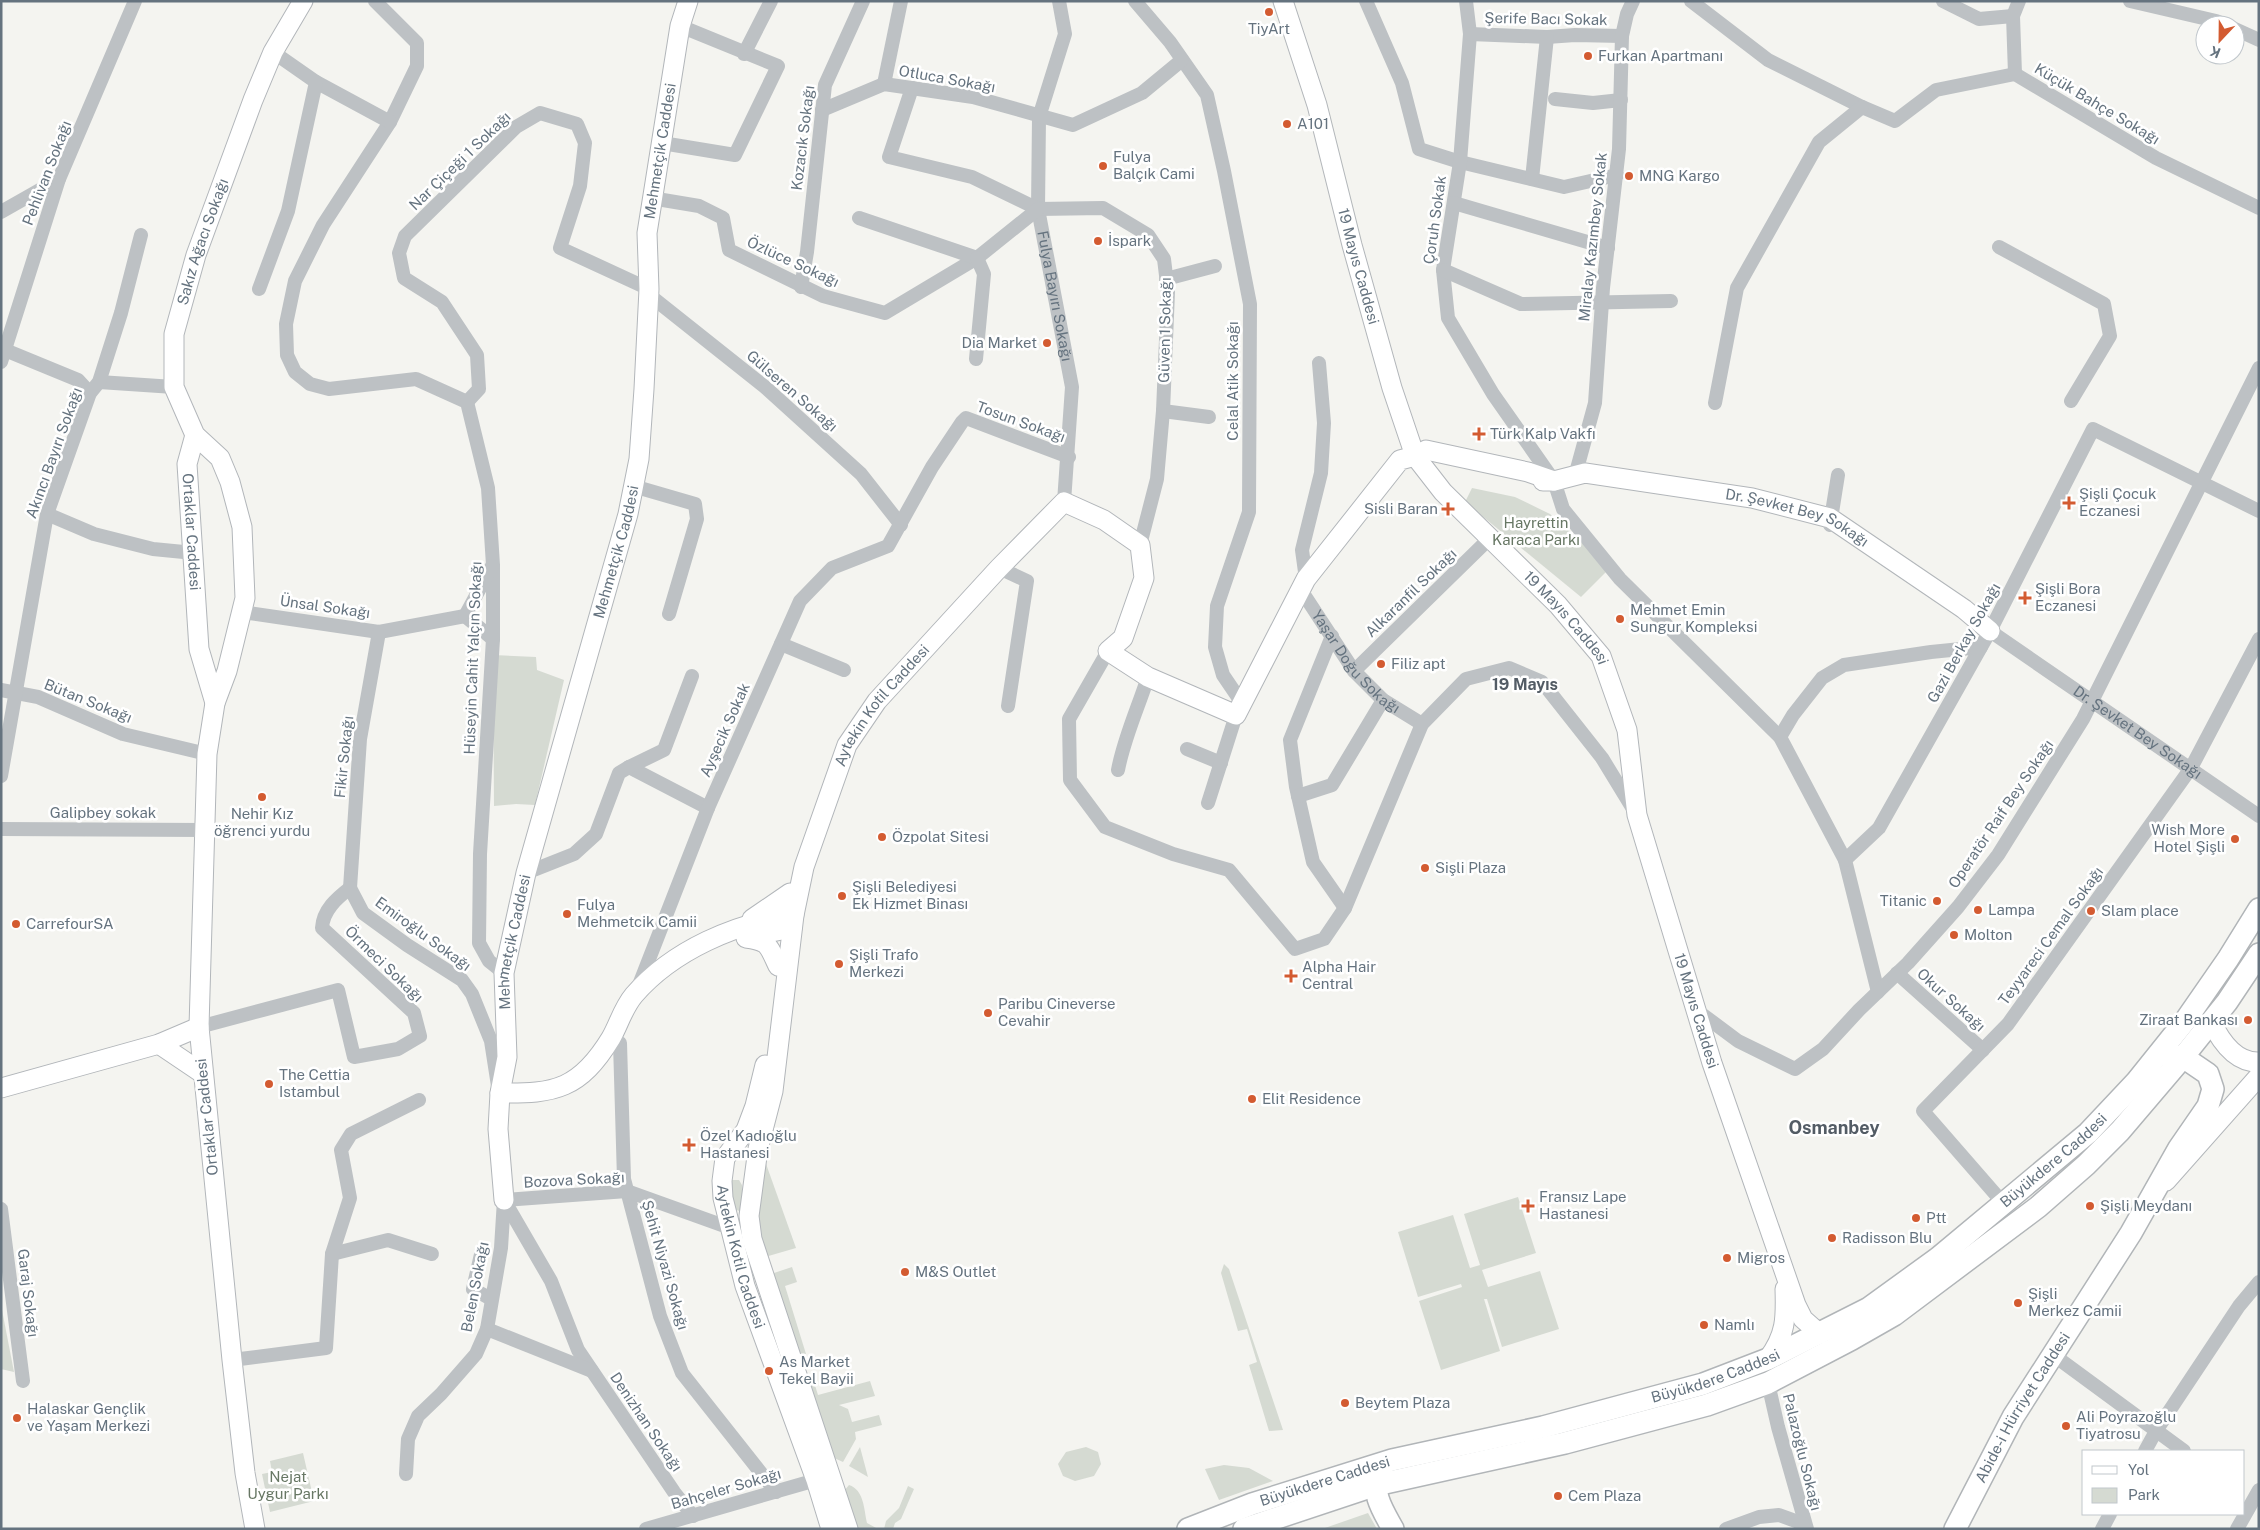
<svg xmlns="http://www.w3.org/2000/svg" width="2260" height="1530" font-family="'Public Sans',sans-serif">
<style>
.green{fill:#d5dad2}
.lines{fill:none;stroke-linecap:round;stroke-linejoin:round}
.secondary-casing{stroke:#b2b6ba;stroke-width:21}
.primary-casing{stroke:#b1b5b8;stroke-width:24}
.street{stroke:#bdc1c4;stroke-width:14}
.secondary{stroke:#fff;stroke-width:19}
.primary{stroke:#fff;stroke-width:21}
.poi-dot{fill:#d35b31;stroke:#fff;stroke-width:2}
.labels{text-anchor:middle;stroke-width:5;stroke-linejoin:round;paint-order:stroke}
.street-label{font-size:15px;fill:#65737f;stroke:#fff}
.poi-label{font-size:15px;fill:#65737f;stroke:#fff;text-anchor:start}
.park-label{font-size:15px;fill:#677764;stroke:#fff}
.neighbourhood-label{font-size:16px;font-weight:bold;fill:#535c65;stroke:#fff}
.quarter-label{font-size:18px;font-weight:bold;fill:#535c65;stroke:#fff}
</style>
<rect width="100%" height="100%" fill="#f4f4f0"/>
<!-- green -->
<g class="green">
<path d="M1472,488L1515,497L1550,514L1610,568L1581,597L1465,502Z"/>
<path d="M493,655L536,657L537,670L564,680L535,805L516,804L494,806Z"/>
<path d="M765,1161L796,1248L765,1257L756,1229Z"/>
<path d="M731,1180H739L742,1185V1209L739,1211L734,1209L727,1192Z"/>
<path d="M1518,1197L1536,1253L1482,1270L1488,1287L1540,1271L1559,1329L1502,1347L1487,1299H1484L1500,1351L1441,1370L1419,1301L1462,1287L1461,1284L1418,1297L1398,1232L1453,1215L1470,1268L1480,1265L1464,1214Z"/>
<path d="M1224,1264L1229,1269L1283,1430L1269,1431L1249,1365L1257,1362L1247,1329L1238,1331L1221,1273Z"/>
<path d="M792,1267L797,1282L785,1286L806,1354L799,1356L771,1274Z"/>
<path d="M1,1310H2L14,1372L1,1369Z"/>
<path d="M813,1379L818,1395L870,1381L875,1396L839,1405L848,1409L852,1422L879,1415L882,1425L855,1432L856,1439L843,1462L832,1457L807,1381Z"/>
<path d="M860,1447L868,1477L849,1466Z"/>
<path d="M1086,1447L1098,1452L1101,1464L1094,1476L1075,1481L1063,1476L1058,1464L1066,1452Z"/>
<path d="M303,1453L314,1501L270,1512L262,1474L272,1472L270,1461Z"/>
<path d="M1224,1465L1249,1468L1273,1481L1219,1500L1205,1469Z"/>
<path d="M849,1485C864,1490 864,1509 867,1523L878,1529H856L844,1491Z"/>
<path d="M908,1486L914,1489L901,1519L895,1523L893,1529H884L886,1521L899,1508Z"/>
<path d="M1368,1513L1377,1529H1322Z"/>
</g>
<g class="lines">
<!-- secondary casing -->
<g class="secondary-casing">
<g id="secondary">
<path id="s4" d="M1283,1L1317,105L1352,245L1392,388L1415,456L1443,492L1558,605L1601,656L1627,730L1637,815L1712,1063L1796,1305L1803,1319L1820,1334"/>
<path id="s5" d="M195,435L187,464L199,649L215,703"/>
<path id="s6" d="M1543,481H1554L1585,473L1752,498L1830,518L1964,609L1990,631"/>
<path d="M752,919L790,893"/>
<path d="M746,937L792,928"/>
<path d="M746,938C769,941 768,945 778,966"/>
<path d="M2211,1021C2220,1040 2235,1063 2259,1062"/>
<path d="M159,1044L202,1073"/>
<path id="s7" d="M765,1065L755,1106L746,1130L725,1158L722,1181L723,1198L745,1286L816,1480L831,1529"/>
<path d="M1,1088L159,1044L199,1027"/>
<path d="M500,1093C555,1094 580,1089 611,1038C619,1024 623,1008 634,995C673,950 736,923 794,915"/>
<path d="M2166,1181L2259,1076"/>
<path id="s8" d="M504,1200L498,1129L500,1093L507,1057L504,973L526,873L628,514L639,459L644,389L649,289L647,233L680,26L688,1"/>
<path d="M1768,1359C1786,1335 1786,1318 1785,1289"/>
<path id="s9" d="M255,1529L245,1473L232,1360L199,1027L207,754L215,703L227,671L245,598L242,527L230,482L220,458L195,435L174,387V334L196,255L253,100L273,52L303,1"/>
<path id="s10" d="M848,1529L752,1239L749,1216L758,1149L773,1091L794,915L804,867L847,745L877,701L999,568L1064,502L1104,520L1140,545L1144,578L1123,638L1108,651L1148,677L1236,715L1306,579L1400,460L1415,456L1426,450L1528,472L1554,481"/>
</g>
</g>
<!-- primary casing -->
<g class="primary-casing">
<g id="primary">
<path d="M1380,1474C1369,1491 1385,1514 1393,1529"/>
<path id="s11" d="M1188,1529L1252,1504L1392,1460L1543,1427L1703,1384L1768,1359L1869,1308L1938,1258L2088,1133L2136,1082L2185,1021L2228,959L2259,909"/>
<path d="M1244,1529L1376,1485L1565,1443L1707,1405L1768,1383L1852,1339L1894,1315L2038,1207L2086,1165L2120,1131L2183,1057L2227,1002L2259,954"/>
<path id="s12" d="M1955,1529L2013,1417L2131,1233L2179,1148L2208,1106L2213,1089L2208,1074L2183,1057L2169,1056"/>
</g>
</g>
<!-- street -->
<g class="street">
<path d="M375,1L417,43V66L390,122L323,225L295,281L286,324L287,355L295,372L310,384L329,389L416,379L467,402L488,488L493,565V639L480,854L479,943L489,961L504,973"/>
<path id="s1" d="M1059,1L1065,34L1039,117L1038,209L1072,387L1064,502"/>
<path d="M1135,1L1170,42L1207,95L1224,171L1250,304L1249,512L1217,606L1215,647L1223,675L1242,703"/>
<path d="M1366,1L1402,83L1419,149L1460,162L1564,187L1617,175"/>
<path d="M1466,1L1470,34L1460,162L1443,270L1448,318L1493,394L1554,481L1563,509L1620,579L1780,737L1845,860L1878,992"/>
<path d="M1691,1L1768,60L1862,107L1895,121L1936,90L2015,74L2156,158L2259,208"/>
<path d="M1943,1L1979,19L2013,16"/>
<path d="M2130,1L2216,21L2226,25"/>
<path d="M2235,29L2259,40"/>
<path d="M1470,34L1547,37L1575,35L1622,36"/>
<path d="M744,54L771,1"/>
<path d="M2015,74L2013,16L2019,1"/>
<path d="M316,82L390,122"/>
<path d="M884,84L901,1"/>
<path d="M912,88L889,157L972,177L1038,209L1103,208L1148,235L1164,259L1168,292L1163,411L1157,479L1140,545"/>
<path d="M1555,99L1593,103L1621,100"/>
<path d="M822,110L884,84L973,97L1073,125L1142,93L1182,60"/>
<path d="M662,143L735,155L778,66L680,26"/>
<path d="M1532,179L1547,37"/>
<path d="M651,198L699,206L723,218L729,250L823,296L885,313L977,258L1038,209"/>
<path d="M1454,203L1608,248"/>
<path d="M1,212L59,179"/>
<path d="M859,218L977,258"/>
<path d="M1999,247L2104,304L2110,336L2071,401"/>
<path d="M1443,270L1521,304L1671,301"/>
<path d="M1166,279L1215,266"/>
<path d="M801,287L807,252L825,85L863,1"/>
<path d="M259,289L288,211L316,82L273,52"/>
<path d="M648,294L765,387L861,474L901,525"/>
<path d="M5,350L78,380L90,393"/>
<path d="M976,359L984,274L977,258"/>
<path d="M1,362L59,179L135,1"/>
<path d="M99,382L174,387"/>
<path d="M467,402L479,389L477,355L442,302L404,278L399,253L405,236L516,127L540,113L577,124L585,143L580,186L560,248L649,289"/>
<path d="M1715,403L1737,288L1819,142L1862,107"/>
<path d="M1163,411L1209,417"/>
<path d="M1575,476L1595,403L1603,288L1619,149L1622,36L1627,14L1633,1"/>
<path d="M633,486L695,504L697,519L669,614"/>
<path d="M47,514L94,534L153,549L194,553"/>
<path d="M1830,525L1838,475"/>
<path d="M999,568L1027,581L1008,706"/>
<path d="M1306,579L1302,550L1321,473L1324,423L1319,363"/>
<path id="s2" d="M1301,590L1354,671L1383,700L1422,724"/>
<path d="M242,612L379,632L465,616"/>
<path d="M465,616L492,566"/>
<path d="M465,616L493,639"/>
<path id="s3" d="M1990,631L2259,816"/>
<path d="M1332,636L1290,740L1296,787L1313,862L1345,908"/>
<path d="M781,644L844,670"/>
<path d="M1108,651L1069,719L1070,780L1105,827L1173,854L1229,870L1295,949L1324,939L1345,908L1422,724L1466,679L1509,668L1542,682L1602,758L1635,812"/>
<path d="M1354,671L1491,537"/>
<path d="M1,690L38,697L123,734L207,754"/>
<path d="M1780,737L1793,715L1822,678L1844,665L1931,652L1981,647"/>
<path d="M1187,749L1221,763"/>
<path d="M629,767L708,808"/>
<path d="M1118,770C1124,738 1138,708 1148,677"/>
<path d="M1,776L47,514L90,393L99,382L121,313L141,235"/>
<path d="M1298,796L1332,785L1383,700"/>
<path d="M1208,803L1236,715"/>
<path d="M1,829L204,830"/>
<path d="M1845,860L1879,828L1990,631L2093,429L2259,511"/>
<path d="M526,873L574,854L596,834L619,773L629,767L664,750L692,676"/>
<path d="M350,888L363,913L407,945L462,980L472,994L491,1041L498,1086"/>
<path d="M350,888L360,739L379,632"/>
<path d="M1897,973L1983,1050"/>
<path d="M637,990L708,808L800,601L832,568L888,546L932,467L962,422L966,418L1069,457"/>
<path d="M1695,1009L1738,1041L1795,1069L1823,1049L1859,1010L1908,963L1958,907L1998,855L2083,719L2259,368"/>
<path d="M199,1027L338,990L354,1057L398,1049L420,1036L414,1013L322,928C323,910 337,898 350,888"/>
<path d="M620,1043L624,1179L660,1316L682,1373L776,1492"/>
<path d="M504,1200L551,1281L578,1350L674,1492L693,1516"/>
<path d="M504,1200L627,1191L730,1228"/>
<path d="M2004,1204L1923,1111L2008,1024L2191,768L2259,639"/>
<path d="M1,1209L23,1381"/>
<path d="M482,1250L473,1289L491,1299"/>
<path d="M332,1254L388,1240L432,1254"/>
<path d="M487,1329L592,1371"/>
<path d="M2052,1354L2184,1451"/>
<path d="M232,1360L326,1348L332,1254L350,1198L341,1150L351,1134L419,1100"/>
<path d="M1768,1383L1778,1427L1807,1529"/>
<path d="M2145,1451L2156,1431L2239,1306L2259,1282"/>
<path d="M406,1474L408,1439L418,1416L441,1394L476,1354L487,1329L501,1248L504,1200"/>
<path d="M646,1529L816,1480"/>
<path d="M1726,1529L1759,1517L1779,1515L1804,1524"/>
<path d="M2102,1529L2110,1514"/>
<path d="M2237,1529L2259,1490"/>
</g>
<!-- secondary -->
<use href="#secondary" class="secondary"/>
<!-- primary -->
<use href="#primary" class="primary"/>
</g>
<!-- markers -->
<g class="poi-dot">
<circle cx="1269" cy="12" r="5"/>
<circle cx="1588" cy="56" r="5"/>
<circle cx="1287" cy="124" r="5"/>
<circle cx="1103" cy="166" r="5"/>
<circle cx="1629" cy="176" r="5"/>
<circle cx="1098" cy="241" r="5"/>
<circle cx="1047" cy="343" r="5"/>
<path d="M1476.5 426.5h5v5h5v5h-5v5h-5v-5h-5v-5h5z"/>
<path d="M2066.5 495.5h5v5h5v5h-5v5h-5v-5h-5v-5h5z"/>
<path d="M1445.5 501.5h5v5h5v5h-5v5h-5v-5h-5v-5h5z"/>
<path d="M2022.5 590.5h5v5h5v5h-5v5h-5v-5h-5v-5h5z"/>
<circle cx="1620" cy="619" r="5"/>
<circle cx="1381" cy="664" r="5"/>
<circle cx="262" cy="797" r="5"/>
<circle cx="882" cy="837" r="5"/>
<circle cx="2235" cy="839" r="5"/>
<circle cx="1425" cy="868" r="5"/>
<circle cx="842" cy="896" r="5"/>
<circle cx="1937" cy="901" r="5"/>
<circle cx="1978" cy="910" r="5"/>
<circle cx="2091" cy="911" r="5"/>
<circle cx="567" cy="914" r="5"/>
<circle cx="16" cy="924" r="5"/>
<circle cx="1954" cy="935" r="5"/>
<circle cx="839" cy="964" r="5"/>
<path d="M1288.5 968.5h5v5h5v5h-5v5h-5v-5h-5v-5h5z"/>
<circle cx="988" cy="1013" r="5"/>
<circle cx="2248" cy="1020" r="5"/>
<circle cx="269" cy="1084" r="5"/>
<circle cx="1252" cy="1099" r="5"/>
<path d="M686.5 1137.5h5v5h5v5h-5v5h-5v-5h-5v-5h5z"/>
<path d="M1525.5 1198.5h5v5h5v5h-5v5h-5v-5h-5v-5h5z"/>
<circle cx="2090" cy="1206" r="5"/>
<circle cx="1916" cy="1218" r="5"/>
<circle cx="1832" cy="1238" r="5"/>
<circle cx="1727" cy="1258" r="5"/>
<circle cx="905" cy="1272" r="5"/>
<circle cx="2018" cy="1303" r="5"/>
<circle cx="1704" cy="1325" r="5"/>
<circle cx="769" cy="1371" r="5"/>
<circle cx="1345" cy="1403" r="5"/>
<circle cx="17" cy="1418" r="5"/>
<circle cx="2066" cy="1426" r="5"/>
<circle cx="1558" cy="1496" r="5"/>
</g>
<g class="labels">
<!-- street labels -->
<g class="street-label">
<text transform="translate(1546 19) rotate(1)" y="5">Şerife Bacı Sokak</text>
<text transform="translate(947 79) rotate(10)" y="5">Otluca Sokağı</text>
<text transform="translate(2097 104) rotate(31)" y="5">Küçük Bahçe Sokağı</text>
<text transform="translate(803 138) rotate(-83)" y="5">Kozacık Sokağı</text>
<text dy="5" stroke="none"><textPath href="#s8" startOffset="1069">Mehmetçik Caddesi</textPath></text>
<text transform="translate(460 161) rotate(-44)" y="5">Nar Çiçeği 1 Sokağı</text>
<text transform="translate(47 173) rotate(-69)" y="5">Pehlivan Sokağı</text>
<text transform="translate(1435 220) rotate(-82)" y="5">Çoruh Sokak</text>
<text transform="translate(1593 237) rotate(-84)" y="5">Miralay Kazımbey Sokak</text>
<text dy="5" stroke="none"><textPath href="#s9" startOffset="1319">Sakız Ağacı Sokağı</textPath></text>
<text transform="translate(793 262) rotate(25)" y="5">Özlüce Sokağı</text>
<text dy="5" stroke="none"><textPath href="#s4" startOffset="276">19 Mayıs Caddesi</textPath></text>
<text dy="5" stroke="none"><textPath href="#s1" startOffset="301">Fulya Bayırı Sokağı</textPath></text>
<text transform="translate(1165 330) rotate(-89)" y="5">Güven 1 Sokağı</text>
<text transform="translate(1233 381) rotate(-90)" y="5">Celal Atik Sokağı</text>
<text transform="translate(792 391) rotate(41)" y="5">Gülseren Sokağı</text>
<text transform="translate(1021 422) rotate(20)" y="5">Tosun Sokağı</text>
<text transform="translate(54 453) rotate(-70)" y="5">Akıncı Bayırı Sokağı</text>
<text dy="5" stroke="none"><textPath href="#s6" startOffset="261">Dr. Şevket Bey Sokağı</textPath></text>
<text dy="5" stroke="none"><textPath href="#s5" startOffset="98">Ortaklar Caddesi</textPath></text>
<text dy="5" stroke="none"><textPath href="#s8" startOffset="664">Mehmetçik Caddesi</textPath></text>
<text transform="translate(1411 593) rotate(-44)" y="5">Alkaranfil Sokağı</text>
<text transform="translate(325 607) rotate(8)" y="5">Ünsal Sokağı</text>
<text dy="5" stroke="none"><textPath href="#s4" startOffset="696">19 Mayıs Caddesi</textPath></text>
<text transform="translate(1964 643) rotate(-61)" y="5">Gazi Berkay Sokağı</text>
<text transform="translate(473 658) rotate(-88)" y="5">Hüseyin Cahit Yalçın Sokağı</text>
<text dy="5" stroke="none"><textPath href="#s2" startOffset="91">Yaşar Doğu Sokağı</textPath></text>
<text transform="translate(88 701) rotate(22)" y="5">Bütan Sokağı</text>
<text dy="5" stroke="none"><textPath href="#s10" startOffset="864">Aytekin Kotil Caddesi</textPath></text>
<text transform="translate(725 730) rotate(-66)" y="5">Ayşecik Sokak</text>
<text dy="5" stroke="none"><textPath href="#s3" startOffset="179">Dr. Şevket Bey Sokağı</textPath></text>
<text transform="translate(344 757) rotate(-84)" y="5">Fikir Sokağı</text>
<text x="103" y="818">Galipbey sokak</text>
<text transform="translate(2001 814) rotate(-56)" y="5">Operatör Raif Bey Sokağı</text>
<text transform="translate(423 934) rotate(36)" y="5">Emiroğlu Sokağı</text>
<text transform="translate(2051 936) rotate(-54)" y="5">Teyyareci Cemal Sokağı</text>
<text dy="5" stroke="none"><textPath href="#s8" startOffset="260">Mehmetçik Caddesi</textPath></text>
<text transform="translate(384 964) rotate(44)" y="5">Örmeci Sokağı</text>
<text transform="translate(1951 1000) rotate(42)" y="5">Okur Sokağı</text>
<text dy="5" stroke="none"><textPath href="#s4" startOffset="1116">19 Mayıs Caddesi</textPath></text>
<text transform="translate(207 1117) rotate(-96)" y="5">Ortaklar Caddesi</text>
<text dy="5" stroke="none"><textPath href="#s11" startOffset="955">Büyükdere Caddesi</textPath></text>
<text transform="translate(574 1180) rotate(-3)" y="5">Bozova Sokağı</text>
<text dy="5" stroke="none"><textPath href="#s7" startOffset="204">Aytekin Kotil Caddesi</textPath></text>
<text transform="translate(665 1265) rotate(74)" y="5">Şehit Niyazi Sokağı</text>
<text transform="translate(475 1287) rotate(-79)" y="5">Belen Sokağı</text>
<text transform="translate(28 1293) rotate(83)" y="5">Garaj Sokağı</text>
<text dy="5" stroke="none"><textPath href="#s11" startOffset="550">Büyükdere Caddesi</textPath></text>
<text dy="5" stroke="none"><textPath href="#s12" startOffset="139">Abide-i Hürriyet Caddesi</textPath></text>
<text transform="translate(646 1422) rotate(56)" y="5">Denizhan Sokağı</text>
<text transform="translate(1802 1452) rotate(76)" y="5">Palazoğlu Sokağı</text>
<text dy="5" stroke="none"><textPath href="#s11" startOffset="145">Büyükdere Caddesi</textPath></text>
<text transform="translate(726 1489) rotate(-16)" y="5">Bahçeler Sokağı</text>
</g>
<!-- poi labels -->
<g class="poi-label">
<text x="1269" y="34" text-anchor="middle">TiyArt</text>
<text x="1598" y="61">Furkan Apartmanı</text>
<text x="1297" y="129">A101</text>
<text x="1113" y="162">Fulya<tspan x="1113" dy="17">Balçık Cami</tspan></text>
<text x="1639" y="181">MNG Kargo</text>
<text x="1108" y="246">İspark</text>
<text x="1037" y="348" text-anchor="end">Dia Market</text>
<text x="1490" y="439">Türk Kalp Vakfı</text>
<text x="2079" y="499">Şişli Çocuk<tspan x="2079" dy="17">Eczanesi</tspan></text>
<text x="1438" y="514" text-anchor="end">Sisli Baran</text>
<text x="2035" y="594">Şişli Bora<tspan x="2035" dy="17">Eczanesi</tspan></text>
<text x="1630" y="615">Mehmet Emin<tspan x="1630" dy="17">Sungur Kompleksi</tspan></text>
<text x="1391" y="669">Filiz apt</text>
<text x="262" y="819" text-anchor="middle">Nehir Kız<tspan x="262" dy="17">öğrenci yurdu</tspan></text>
<text x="2225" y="835" text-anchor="end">Wish More<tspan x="2225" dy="17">Hotel Şişli</tspan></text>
<text x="892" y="842">Özpolat Sitesi</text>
<text x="1435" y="873">Sişli Plaza</text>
<text x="852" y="892">Şişli Belediyesi<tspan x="852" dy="17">Ek Hizmet Binası</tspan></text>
<text x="1927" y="906" text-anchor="end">Titanic</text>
<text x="577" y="910">Fulya<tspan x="577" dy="17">Mehmetcik Camii</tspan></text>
<text x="1988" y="915">Lampa</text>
<text x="2101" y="916">Slam place</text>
<text x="26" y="929">CarrefourSA</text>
<text x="1964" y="940">Molton</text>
<text x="849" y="960">Şişli Trafo<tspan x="849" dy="17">Merkezi</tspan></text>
<text x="1302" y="972">Alpha Hair<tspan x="1302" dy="17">Central</tspan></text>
<text x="998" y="1009">Paribu Cineverse<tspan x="998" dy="17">Cevahir</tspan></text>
<text x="2238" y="1025" text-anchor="end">Ziraat Bankası</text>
<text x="279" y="1080">The Cettia<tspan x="279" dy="17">Istambul</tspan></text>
<text x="1262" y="1104">Elit Residence</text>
<text x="700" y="1141">Özel Kadıoğlu<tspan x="700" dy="17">Hastanesi</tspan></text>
<text x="1539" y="1202">Fransız Lape<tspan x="1539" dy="17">Hastanesi</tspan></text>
<text x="2100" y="1211">Şişli Meydanı</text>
<text x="1926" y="1223">Ptt</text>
<text x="1842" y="1243">Radisson Blu</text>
<text x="1737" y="1263">Migros</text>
<text x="915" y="1277">M&amp;S Outlet</text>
<text x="2028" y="1299">Şişli<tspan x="2028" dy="17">Merkez Camii</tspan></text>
<text x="1714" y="1330">Namlı</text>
<text x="779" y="1367">As Market<tspan x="779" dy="17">Tekel Bayii</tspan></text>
<text x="1355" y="1408">Beytem Plaza</text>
<text x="27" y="1414">Halaskar Gençlik<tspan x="27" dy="17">ve Yaşam Merkezi</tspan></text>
<text x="2076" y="1422">Ali Poyrazoğlu<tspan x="2076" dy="17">Tiyatrosu</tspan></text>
<text x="1568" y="1501">Cem Plaza</text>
</g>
<!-- park labels -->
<g class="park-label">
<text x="1536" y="528">Hayrettin<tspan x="1536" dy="17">Karaca Parkı</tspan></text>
<text x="288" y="1482">Nejat<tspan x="288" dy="17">Uygur Parkı</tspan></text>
</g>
<!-- neighbourhood labels -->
<g class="neighbourhood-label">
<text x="1525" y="690">19 Mayıs</text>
</g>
<!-- quarter labels -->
<g class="quarter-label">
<text x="1834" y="1134">Osmanbey</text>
</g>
</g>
<!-- border -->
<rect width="2260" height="1530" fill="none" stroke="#65737f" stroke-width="5"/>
<!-- legend -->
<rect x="2082" y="1450" width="162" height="65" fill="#ffffff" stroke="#c1c7cc"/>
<rect x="2092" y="1466" width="25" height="8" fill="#ffffff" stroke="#c1c7cc"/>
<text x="2128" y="1475" font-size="15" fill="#65737f">Yol</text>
<rect x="2092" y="1488" width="25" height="15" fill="#d5dad2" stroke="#c1c7cc"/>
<text x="2128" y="1500" font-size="15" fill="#65737f">Park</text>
<!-- north arrow -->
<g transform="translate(2220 40) rotate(202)"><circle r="24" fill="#ffffff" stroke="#c1c7cc"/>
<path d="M0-4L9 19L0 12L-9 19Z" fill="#d35b31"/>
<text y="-8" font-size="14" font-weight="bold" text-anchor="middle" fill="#65737f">K</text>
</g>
</svg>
